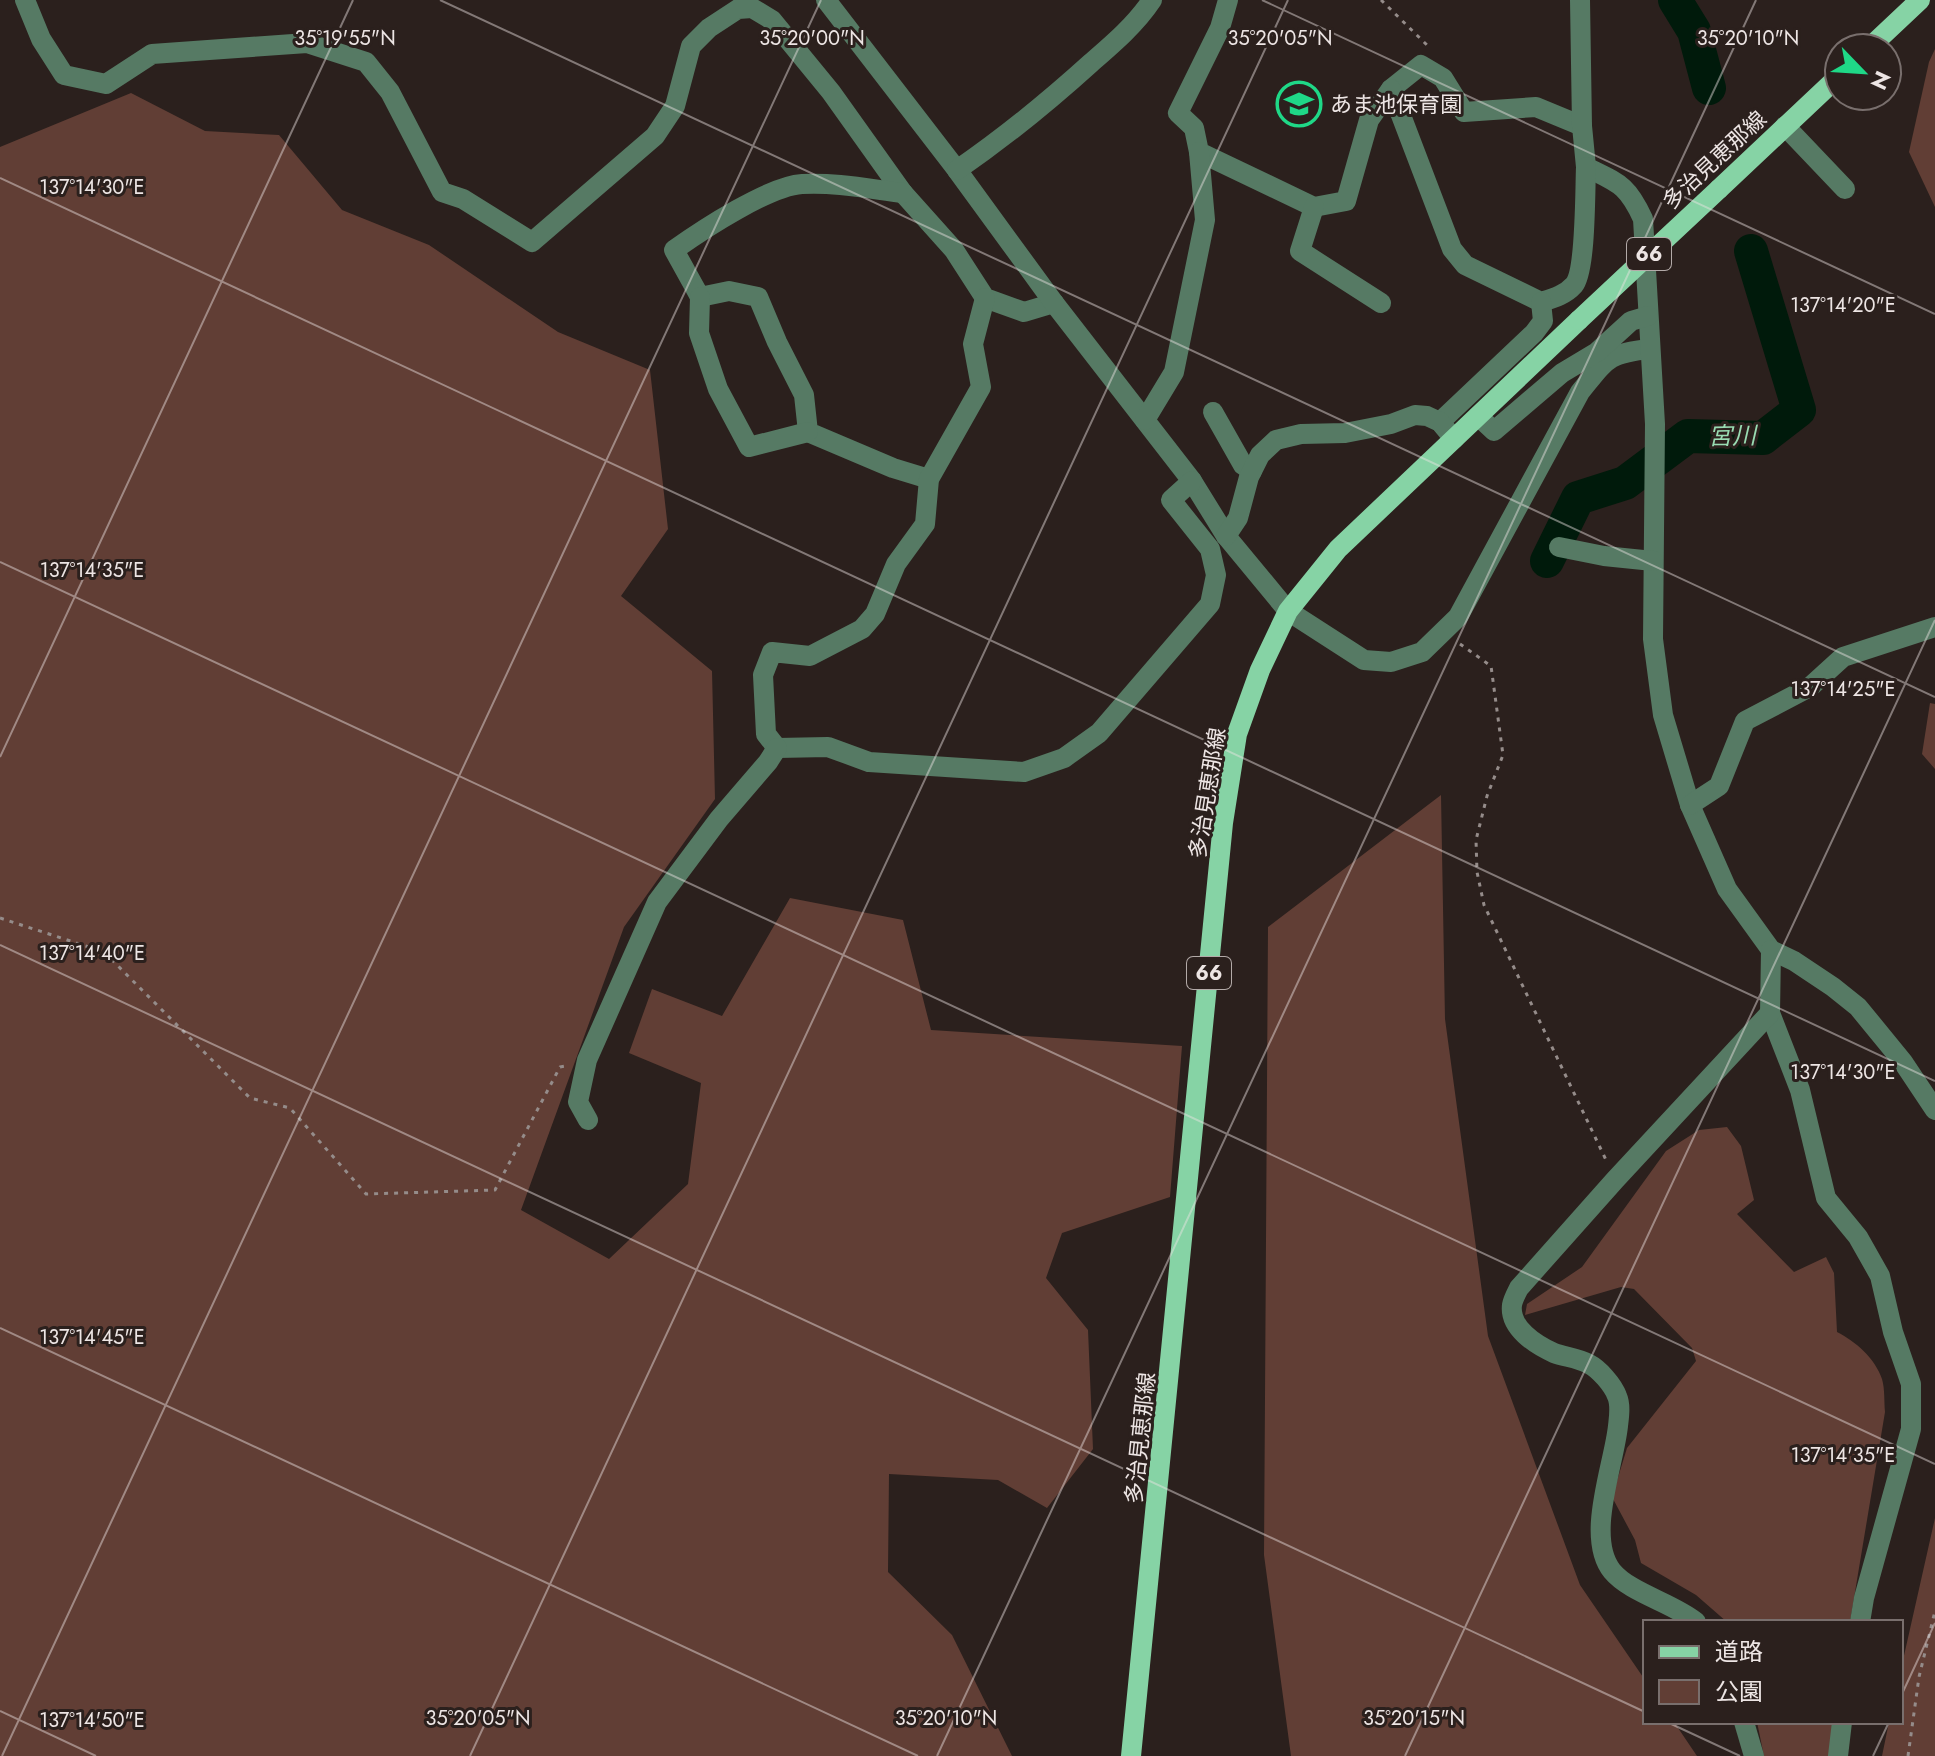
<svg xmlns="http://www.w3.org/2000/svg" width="1935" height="1756" font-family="Jost,'Noto Sans JP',sans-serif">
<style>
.green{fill:#613e35}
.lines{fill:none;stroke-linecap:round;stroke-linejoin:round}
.river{stroke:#001a0b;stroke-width:34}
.path{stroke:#958c8a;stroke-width:3;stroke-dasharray:4 6;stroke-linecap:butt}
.minor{stroke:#567a64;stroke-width:20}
.major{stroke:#86d3a5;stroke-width:20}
.major-bridge{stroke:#86d3a5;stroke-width:20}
.ticks{fill:none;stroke:#ede5e4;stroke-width:2;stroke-opacity:0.45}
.labels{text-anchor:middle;stroke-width:6;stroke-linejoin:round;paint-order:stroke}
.shield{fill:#2b201d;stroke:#b3aaa8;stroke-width:2}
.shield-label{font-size:20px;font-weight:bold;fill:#ede5e4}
.poi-label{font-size:22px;fill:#ede5e4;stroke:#2b201d;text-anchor:start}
.street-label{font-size:22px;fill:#ede5e4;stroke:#2b201d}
.water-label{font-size:24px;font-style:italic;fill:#99dbb2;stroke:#2b201d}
.ticks-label{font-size:20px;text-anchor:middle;fill:#ede5e4;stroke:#2b201d;stroke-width:6;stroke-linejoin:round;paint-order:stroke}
</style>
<rect width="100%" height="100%" fill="#2b201d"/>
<!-- green -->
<g class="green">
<path d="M1935,49V207L1909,152L1929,62Z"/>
<path d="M131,93L205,131L279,135L342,210L429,245L558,332L650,370L668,529L621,596L712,671L715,799L624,927L521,1210L609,1259L688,1184L701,1083L629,1053L652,989L722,1016L790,898L903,920L931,1030L1182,1046L1170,1197L1062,1233L1046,1278L1088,1330L1093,1449L1047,1508L998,1480L889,1474L888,1572L952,1635L1012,1756H0V147Z"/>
<path d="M1930,703L1935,704V769L1922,754Z"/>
<path d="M1441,795L1445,1019L1488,1336L1580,1585L1645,1680V1722H1674L1697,1756H1291L1264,1555L1268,927Z"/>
<path d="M1727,1127L1741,1146L1754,1200L1737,1214L1794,1272L1826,1257L1834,1273L1837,1332C1855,1341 1875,1358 1882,1379C1885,1389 1884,1402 1885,1412L1850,1622H1727L1696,1595L1641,1563L1635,1540L1612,1497L1627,1448L1696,1361L1692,1348L1634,1289L1621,1287L1525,1315L1527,1304L1582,1267L1666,1151L1699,1130Z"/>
<path d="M1935,1518V1756H1882L1889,1722H1901V1669Z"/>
<path d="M1757,1722H1833L1829,1756H1764Z"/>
</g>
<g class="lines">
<!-- river -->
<g class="river">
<path d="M1675,0L1694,31L1709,88"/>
<path d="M1547,561L1578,498L1625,483L1688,436L1763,438L1799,410L1751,251"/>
</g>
<!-- path -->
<g class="path">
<path d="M1381,0L1429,47"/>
<path d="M1460,644L1491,666L1503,755L1487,796L1476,840L1477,872L1484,905L1607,1162"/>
<path d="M0,918L104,952L250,1098L290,1108L366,1194L495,1190L560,1067L566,1066"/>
<path d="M1908,1756L1919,1677L1935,1611"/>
</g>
<!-- minor -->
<g class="minor">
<path d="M25,0L41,39L64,75L106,84L152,54L307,43L366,62L390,92L442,192L463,199L532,242L655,136L675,106L691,46L709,28L738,9L752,8L772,20L831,92L903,193L954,250L985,298L1024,312L1054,303"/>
<path d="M826,0L957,170L1054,303L1192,481L1226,536L1288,611L1364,660L1391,662L1422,652L1458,617L1580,392C1606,360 1607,353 1650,349"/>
<path d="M1228,0L1220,28L1178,113L1194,128L1199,152L1314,207L1346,201L1369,120L1391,89L1421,65L1443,78L1464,112L1536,107L1582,126"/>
<path d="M1580,0L1582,126L1586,167C1618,183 1627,184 1643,219L1655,424L1653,639L1663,715L1690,805L1727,889L1771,950L1794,961L1833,987L1858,1007L1903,1062L1935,1110"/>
<path d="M1391,89L1452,249L1465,265L1541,302C1554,298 1565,295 1574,285C1586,271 1585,189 1586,167"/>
<path d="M1785,126L1845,189"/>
<path d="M957,170C1005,137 1049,101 1092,62C1114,43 1136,24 1152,0"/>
<path d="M903,193C870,189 835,182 802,184C769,186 702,230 674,250L700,297L729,291L758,297L777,342L804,395L808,432L893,468L929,479"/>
<path d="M1314,207L1300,251L1381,303"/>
<path d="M700,297L699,333L718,389L749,447L808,432"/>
<path d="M1213,412L1243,465L1252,471"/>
<path d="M1478,416L1494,431L1562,373L1597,352L1631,321L1648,316"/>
<path d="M1145,420L1174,372L1205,220L1199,152"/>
<path d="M1440,422L1534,333L1543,321L1541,302"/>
<path d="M1226,536L1238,518L1249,477L1260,455L1276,440L1301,434L1345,433L1391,424L1415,415L1427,416L1440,422L1454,439"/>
<path d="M1559,547L1604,556L1653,561"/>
<path d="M777,748L828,747L869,762L1024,772L1064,758L1099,733L1210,604L1216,575L1210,549L1171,500L1192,481"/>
<path d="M777,748L766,734L763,675L772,652L810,656L862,629L875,614L896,564L925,524L929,479L981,387L973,344L985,298"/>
<path d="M1690,805L1719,786L1745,721L1810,687L1843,657L1935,627"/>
<path d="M1771,950L1770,1013L1800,1090L1826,1198L1858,1237L1880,1276L1893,1332L1911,1384V1429L1864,1598L1860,1622"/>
<path d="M588,1120L578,1102L587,1060L657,902L719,819L768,762L777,748"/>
<path d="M1696,1622C1673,1603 1630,1593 1612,1571C1585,1537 1614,1465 1618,1426C1619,1417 1621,1405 1617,1396C1613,1385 1599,1369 1589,1364C1578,1358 1565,1357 1554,1353C1536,1345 1509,1328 1512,1305C1513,1299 1516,1294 1519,1288L1615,1180L1770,1013"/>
<path d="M1744,1722L1754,1756"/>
<path d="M1838,1756L1842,1722"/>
</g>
<!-- major -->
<g class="major">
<path d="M1869,48L1920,0"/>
<path d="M1719,189L1839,76"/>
<path d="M1131,1756L1223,823L1237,734L1260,670L1288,611L1338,549L1579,320"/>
</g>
<!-- major-bridge -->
<path class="major-bridge" d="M1579,320L1719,189"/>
</g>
<!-- ticks -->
<path class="ticks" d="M440,0L1935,697M1262,0L1935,314M0,178L1935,1081M0,562L1935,1464M0,757L353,0M0,945L1645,1712M0,1328L918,1756M1901,1696L1935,1623M0,1711L96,1756M1667,1722L1740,1756M2,1756L821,0M470,1756L1288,0M937,1756L1756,0M1405,1756L1935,620M1873,1756L1889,1722"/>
<!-- icons -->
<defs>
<g id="school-ring" transform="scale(2.3)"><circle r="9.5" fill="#2b201d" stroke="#1fd887" stroke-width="1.5"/><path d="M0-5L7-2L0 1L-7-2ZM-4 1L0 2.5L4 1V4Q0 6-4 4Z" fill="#1fd887"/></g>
</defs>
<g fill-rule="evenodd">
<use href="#school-ring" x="1299" y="104"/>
</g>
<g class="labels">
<!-- shield labels -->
<g class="shield">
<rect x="1627" y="238" width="44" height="32" rx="6"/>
<rect x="1187" y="957" width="44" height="32" rx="6"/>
</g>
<g class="shield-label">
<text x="1649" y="261">66</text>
<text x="1209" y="980">66</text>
</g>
<!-- poi labels -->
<g class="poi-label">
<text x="1330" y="112">あま池保育園</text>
</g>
<!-- street labels -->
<g class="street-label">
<text transform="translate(1714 160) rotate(-43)" y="8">多治見恵那線</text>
<text transform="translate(1207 793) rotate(-81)" y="8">多治見恵那線</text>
<text transform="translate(1140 1438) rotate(-84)" y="8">多治見恵那線</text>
</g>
<!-- water labels -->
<g class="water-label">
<text transform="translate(1732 436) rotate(-1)" y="8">宮川</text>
</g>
</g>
<g class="ticks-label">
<text x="345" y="45">35°19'55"N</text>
<text x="812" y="45">35°20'00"N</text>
<text x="1280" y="45">35°20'05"N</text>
<text x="1748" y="45">35°20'10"N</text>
<text x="92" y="194">137°14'30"E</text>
<text x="1843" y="312">137°14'20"E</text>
<text x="92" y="577">137°14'35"E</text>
<text x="1843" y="696">137°14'25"E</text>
<text x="92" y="960">137°14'40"E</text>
<text x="1843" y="1079">137°14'30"E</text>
<text x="92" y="1344">137°14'45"E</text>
<text x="1843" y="1462">137°14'35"E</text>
<text x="1414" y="1725">35°20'15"N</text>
<text x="478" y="1725">35°20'05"N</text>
<text x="946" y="1725">35°20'10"N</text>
<text x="92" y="1727">137°14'50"E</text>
</g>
<!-- legend -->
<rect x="1643" y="1620" width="260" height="104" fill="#2b201d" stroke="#796f6d" stroke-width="2"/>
<rect x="1659" y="1646" width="40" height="12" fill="#86d3a5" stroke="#796f6d" stroke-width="2"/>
<text x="1715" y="1660" font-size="24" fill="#ede5e4">道路</text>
<rect x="1659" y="1680" width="40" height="24" fill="#613e35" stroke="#796f6d" stroke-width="2"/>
<text x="1715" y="1700" font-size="24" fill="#ede5e4">公園</text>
<!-- north arrow -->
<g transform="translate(1863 72) rotate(115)"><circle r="38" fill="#2b201d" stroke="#796f6d" stroke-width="2"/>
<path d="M0-6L14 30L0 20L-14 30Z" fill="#1fd887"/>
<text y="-12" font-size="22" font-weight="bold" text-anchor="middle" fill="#ede5e4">N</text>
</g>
</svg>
